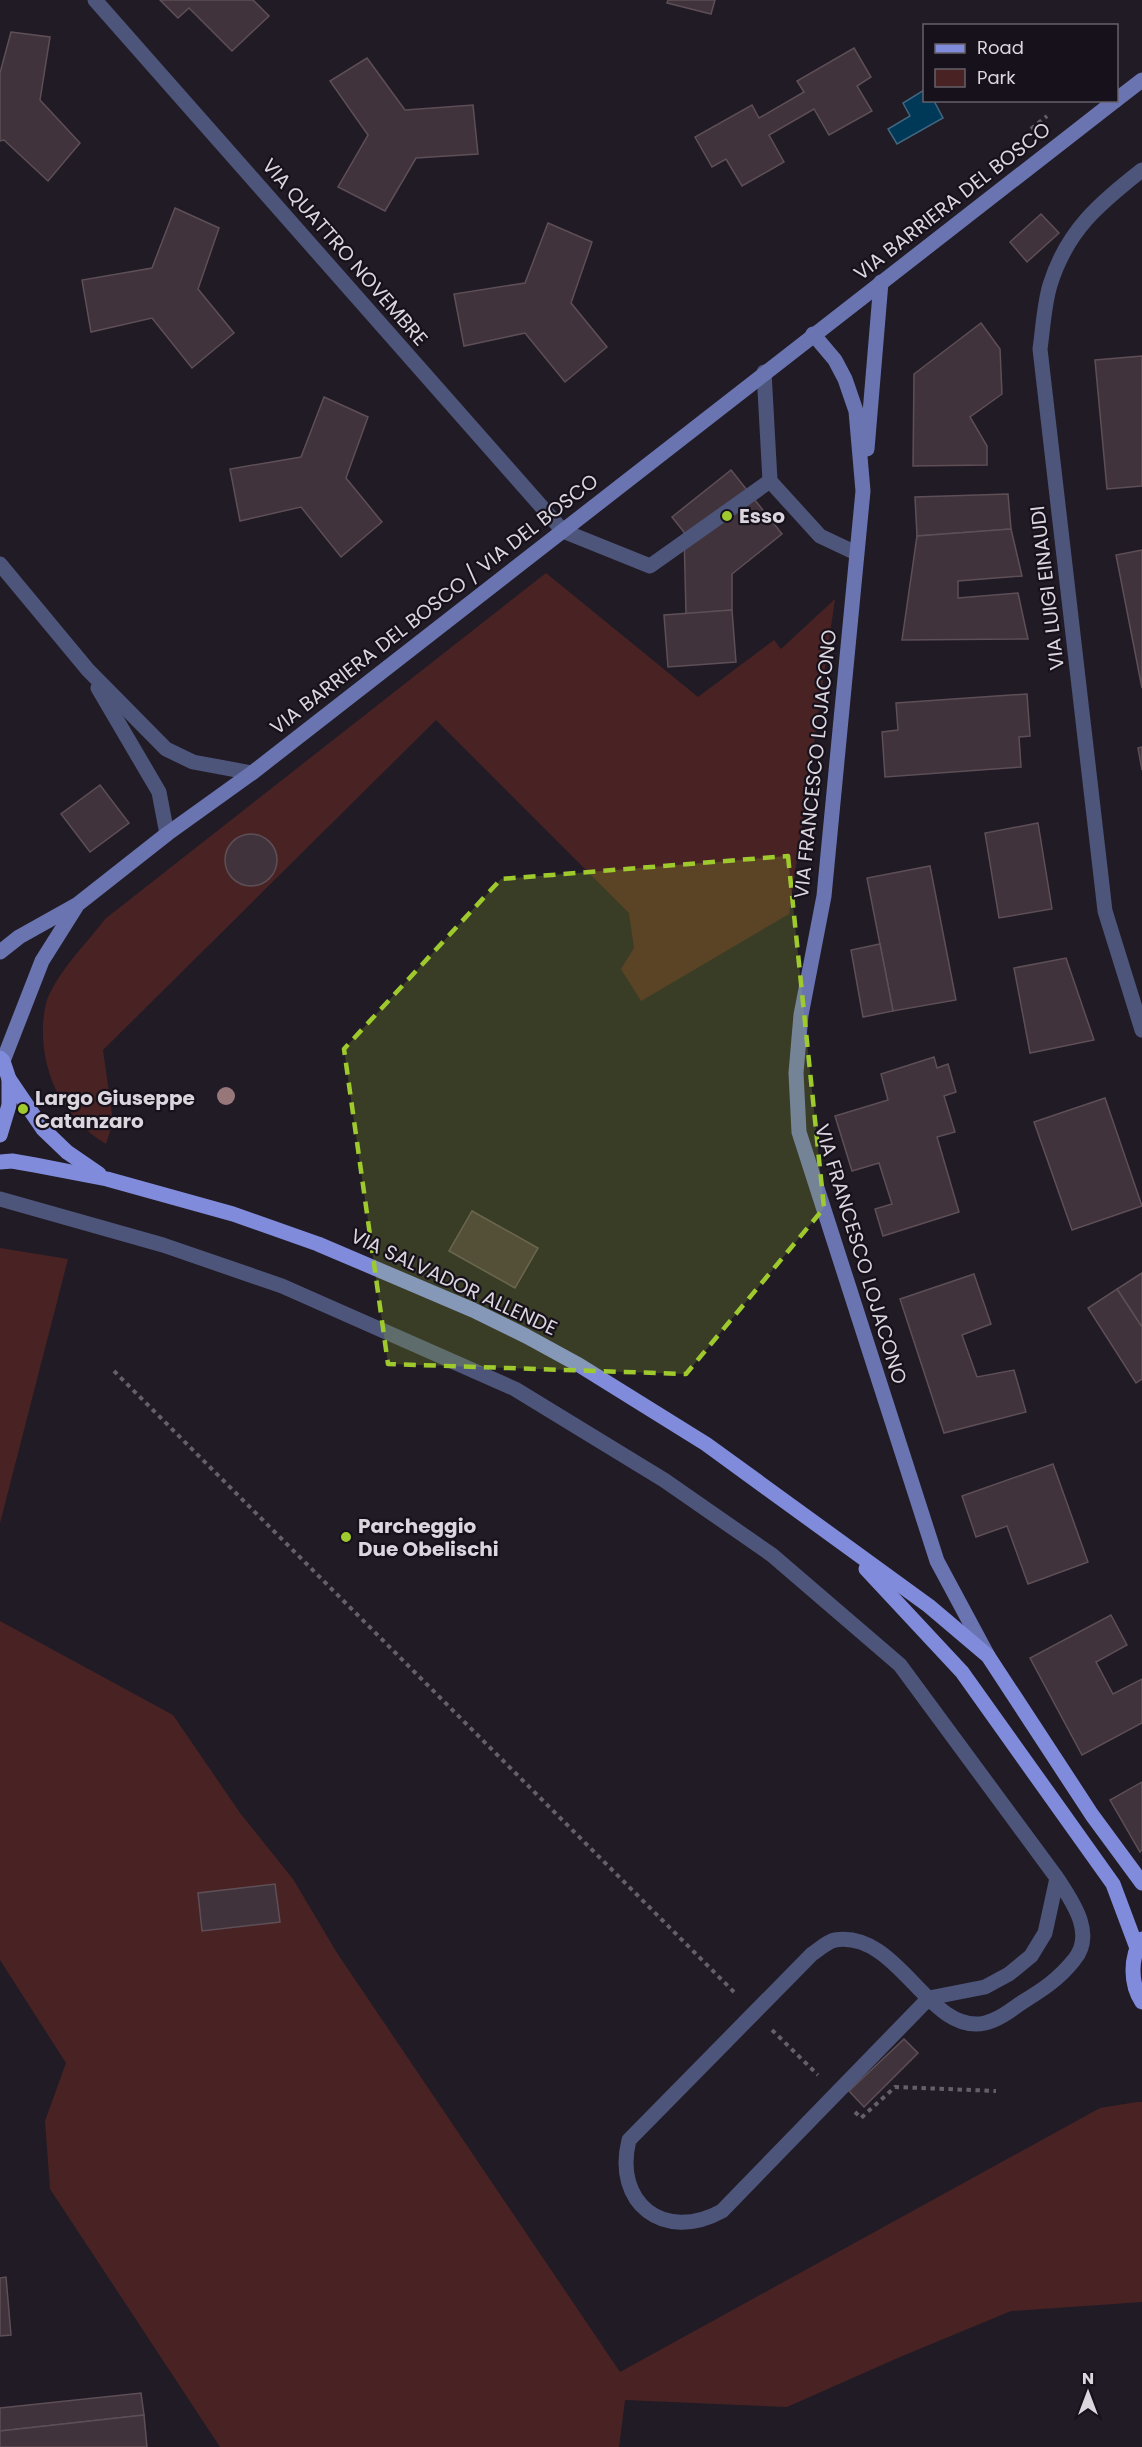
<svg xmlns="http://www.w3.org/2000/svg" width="1142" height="2447" font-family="Poppins,sans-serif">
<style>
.green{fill:#492323}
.water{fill:#003858;stroke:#426780;stroke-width:1.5}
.building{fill:#41333b;stroke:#5e4f57;stroke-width:1.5}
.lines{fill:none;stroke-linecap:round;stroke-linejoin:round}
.path{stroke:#655f69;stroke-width:4;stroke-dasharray:4.5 4.5;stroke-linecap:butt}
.lane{stroke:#4e557b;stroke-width:15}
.street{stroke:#4e557b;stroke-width:15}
.secondary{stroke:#6a74b1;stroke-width:15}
.primary{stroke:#808cdb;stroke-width:15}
.tree{fill:#98777b}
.marked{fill:#9fca2d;fill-opacity:0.2;stroke:#9fca2d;stroke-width:4.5;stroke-dasharray:12 8;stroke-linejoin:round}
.poi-dot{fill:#9fca2d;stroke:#17111c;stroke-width:2}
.labels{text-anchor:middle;stroke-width:4.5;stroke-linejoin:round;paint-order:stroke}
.street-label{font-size:20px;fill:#dbd6de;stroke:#17111c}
.poi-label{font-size:20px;font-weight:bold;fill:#dbd6de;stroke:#17111c;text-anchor:start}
</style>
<rect width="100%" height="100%" fill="#211b25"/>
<!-- green -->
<g class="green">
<path d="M546,573L698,697L774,640L781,649L835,599L789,914L641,1001L621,969L634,948L629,913L436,720L103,1050L113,1121L106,1144C63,1118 41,1074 43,1024C44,1015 45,1002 50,993C63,966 87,943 105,919Z"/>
<path d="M0,1248L68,1259L0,1523Z"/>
<path d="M0,1621L173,1715L240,1813L293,1879L337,1953L620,2372L1100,2108L1137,2102H1142V2302L1011,2311L900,2357L787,2407L625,2400L619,2447H220L50,2189L45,2121L66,2063L0,1960Z"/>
</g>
<!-- water -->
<path class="water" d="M924,90V100L934,101L943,118L897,144L888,129L910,116L903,103Z"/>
<!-- building -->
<g class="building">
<path d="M160,0H253L269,16L232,51L189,8L178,18Z"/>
<path d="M668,0H715L711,14L667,3Z"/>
<path d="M11,32L50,37L40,100L80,143L48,181L4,140L0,141V73Z"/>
<path d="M854,48L871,77L857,86L872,111L829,135L814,109L769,135L784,162L742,186L726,159L712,167L695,137L752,105L759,118L804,92L797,81Z"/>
<path d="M367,58L405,110L473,105L478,154L416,158L385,211L338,187L368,135L330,81Z"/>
<path d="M175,208L219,228L198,289L234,333L192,368L152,318L91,332L82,280L152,268Z"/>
<path d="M1041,214L1059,233L1027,262L1010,242Z"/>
<path d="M548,223L592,242L571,303L607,347L565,382L525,333L464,346L454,294L525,283Z"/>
<path d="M981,323L1000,349L1002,394L970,417L987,446V465L913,466L914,374Z"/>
<path d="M1142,356V486L1107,489L1095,360Z"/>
<path d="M324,397L368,417L346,478L382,522L341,557L301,507L240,521L230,469L301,457Z"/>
<path d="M731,470L782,534L732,574V610L686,614L684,532L672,517Z"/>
<path d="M1008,494L1011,529L917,536L915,497Z"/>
<path d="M1011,529L1022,576L958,581V598L1018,593L1028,639L902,640L917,536Z"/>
<path d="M1142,550V688L1116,555Z"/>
<path d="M732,610L736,662L668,667L664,615Z"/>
<path d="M1027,694L1030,736L1019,737L1021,767L885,777L882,732L898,730L896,703Z"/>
<path d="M1142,747V770L1138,748Z"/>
<path d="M100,785L129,823L90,852L61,814Z"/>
<path d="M1038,823L1052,909L999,918L985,833Z"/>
<circle cx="251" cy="860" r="26"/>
<path d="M930,866L956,1000L893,1011L867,878Z"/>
<path d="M880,944L893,1011L863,1017L851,950Z"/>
<path d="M1066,958L1094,1040L1030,1053L1014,968Z"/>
<path d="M934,1057L937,1068L948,1064L956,1092L944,1096L955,1132L937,1137L959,1212L883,1236L875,1209L892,1204L879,1163L852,1171L835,1116L888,1100L881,1074Z"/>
<path d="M1105,1098L1142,1206L1072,1230L1034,1122Z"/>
<path d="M472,1211L538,1248L515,1288L449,1251Z"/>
<path d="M1142,1273V1327L1117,1289Z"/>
<path d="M974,1274L991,1324L962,1335L977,1377L1014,1370L1026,1412L944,1433L900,1299Z"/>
<path d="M1117,1289L1142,1327V1379L1136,1383L1088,1308Z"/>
<path d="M1053,1464L1088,1562L1028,1584L1007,1526L976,1537L962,1496Z"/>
<path d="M1111,1615L1127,1645L1096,1662L1113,1694L1142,1679V1723L1082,1755L1030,1658Z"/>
<path d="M1142,1782V1850L1140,1852L1110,1800Z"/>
<path d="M275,1884L280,1922L202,1931L198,1893Z"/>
<path d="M904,2039L918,2053L864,2107L849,2091Z"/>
<path d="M6,2277L11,2335L0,2336V2278Z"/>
<path d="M141,2393L144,2415L0,2431V2408Z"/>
<path d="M144,2415L147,2447H0V2431Z"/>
</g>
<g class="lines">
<!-- path -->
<g class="path">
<path d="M1031,129L1047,116"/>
<path d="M114,1371L737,1995"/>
<path d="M772,2030L818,2075"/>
<path d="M855,2112L861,2118L895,2087L996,2091"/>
</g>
<!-- lane -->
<g class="lane">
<path d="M770,481L820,536L856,553"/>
<path d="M563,531L650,566L770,481L764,372"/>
<path d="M0,1199L163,1245L282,1286L515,1389L664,1480L772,1555L900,1665L1057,1878C1072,1901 1096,1934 1074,1960C1058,1980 1042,1990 1021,2003C1010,2011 998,2020 985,2023C929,2036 899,1930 835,1940C828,1941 818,1950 812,1954L629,2140C613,2203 664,2243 722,2211L929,1998L985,1987L1009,1974L1031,1956L1045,1933L1057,1878"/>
</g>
<!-- street -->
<g class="street">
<path d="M95,0L563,531"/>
<path d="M1142,170C1099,204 1067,230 1050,285C1044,305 1043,328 1040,349L1105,911L1142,1030"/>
<path d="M0,564L88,670L166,749L193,762L252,773"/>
<path d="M98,688L159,792L167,834"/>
</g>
<!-- secondary -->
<g class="secondary">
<path d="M1116,100L1142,80"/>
<path d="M813,334L835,360L845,379L856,411L863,491L824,896L801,1015L796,1073L799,1132L937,1561L988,1656"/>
<path d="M867,449L881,282"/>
<path d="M0,952L19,937L78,904L167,834L252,773L1116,100"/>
<path d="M3,1061L42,961L76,907"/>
</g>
<!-- primary -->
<g class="primary">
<path d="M0,1058L3,1061L9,1079L43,1129L67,1152L99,1174"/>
<path d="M0,1135L9,1105V1079"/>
<path d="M0,1162L12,1161L35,1165L107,1179L233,1214L318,1244L473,1310L526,1336L579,1365L706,1444L929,1606L988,1656L1092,1815L1142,1883"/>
<path d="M866,1569L962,1672L1113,1884L1137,1948"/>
<path d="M1142,1939C1130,1957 1130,1984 1142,2002"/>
</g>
</g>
<!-- trees -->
<circle class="tree" cx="226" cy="1096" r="9"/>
<!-- marked area -->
<path class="marked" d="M788,856L824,1208L686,1374L388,1364L344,1049L501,879Z"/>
<!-- markers -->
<g class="poi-dot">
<circle cx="727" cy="516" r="6"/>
<circle cx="23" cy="1109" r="6"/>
<circle cx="346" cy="1537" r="6"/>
</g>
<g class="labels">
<!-- street labels -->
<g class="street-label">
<text transform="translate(952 201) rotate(-38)" y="7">VIA BARRIERA DEL BOSCO</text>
<text transform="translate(345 252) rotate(49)" y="7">VIA QUATTRO NOVEMBRE</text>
<text transform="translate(1047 588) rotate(-97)" y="7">VIA LUIGI EINAUDI</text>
<text transform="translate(434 604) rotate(-38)" y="7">VIA BARRIERA DEL BOSCO / VIA DEL BOSCO</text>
<text transform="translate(815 764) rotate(-84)" y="7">VIA FRANCESCO LOJACONO</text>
<text transform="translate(861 1254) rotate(73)" y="7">VIA FRANCESCO LOJACONO</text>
<text transform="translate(454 1282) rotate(25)" y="7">VIA SALVADOR ALLENDE</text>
</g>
<!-- poi labels -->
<g class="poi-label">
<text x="739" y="523">Esso</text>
<text x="35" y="1105">Largo Giuseppe<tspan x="35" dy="23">Catanzaro</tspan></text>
<text x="358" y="1533">Parcheggio<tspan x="358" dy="23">Due Obelischi</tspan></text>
</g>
</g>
<!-- legend -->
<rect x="923" y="24" width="195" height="78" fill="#17111c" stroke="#65606a" stroke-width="1.5"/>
<rect x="935" y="44" width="30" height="9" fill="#808cdb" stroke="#65606a" stroke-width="1.5"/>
<text x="977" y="54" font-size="18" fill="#dbd6de">Road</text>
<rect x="935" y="69" width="30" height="18" fill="#492323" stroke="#65606a" stroke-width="1.5"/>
<text x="977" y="84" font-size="18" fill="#dbd6de">Park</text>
<!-- north arrow -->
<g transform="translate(1088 2393)" stroke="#17111c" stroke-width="4.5" paint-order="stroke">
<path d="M0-4.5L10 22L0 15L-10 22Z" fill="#dbd6de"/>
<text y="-9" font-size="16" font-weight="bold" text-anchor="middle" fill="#dbd6de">N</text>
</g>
</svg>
